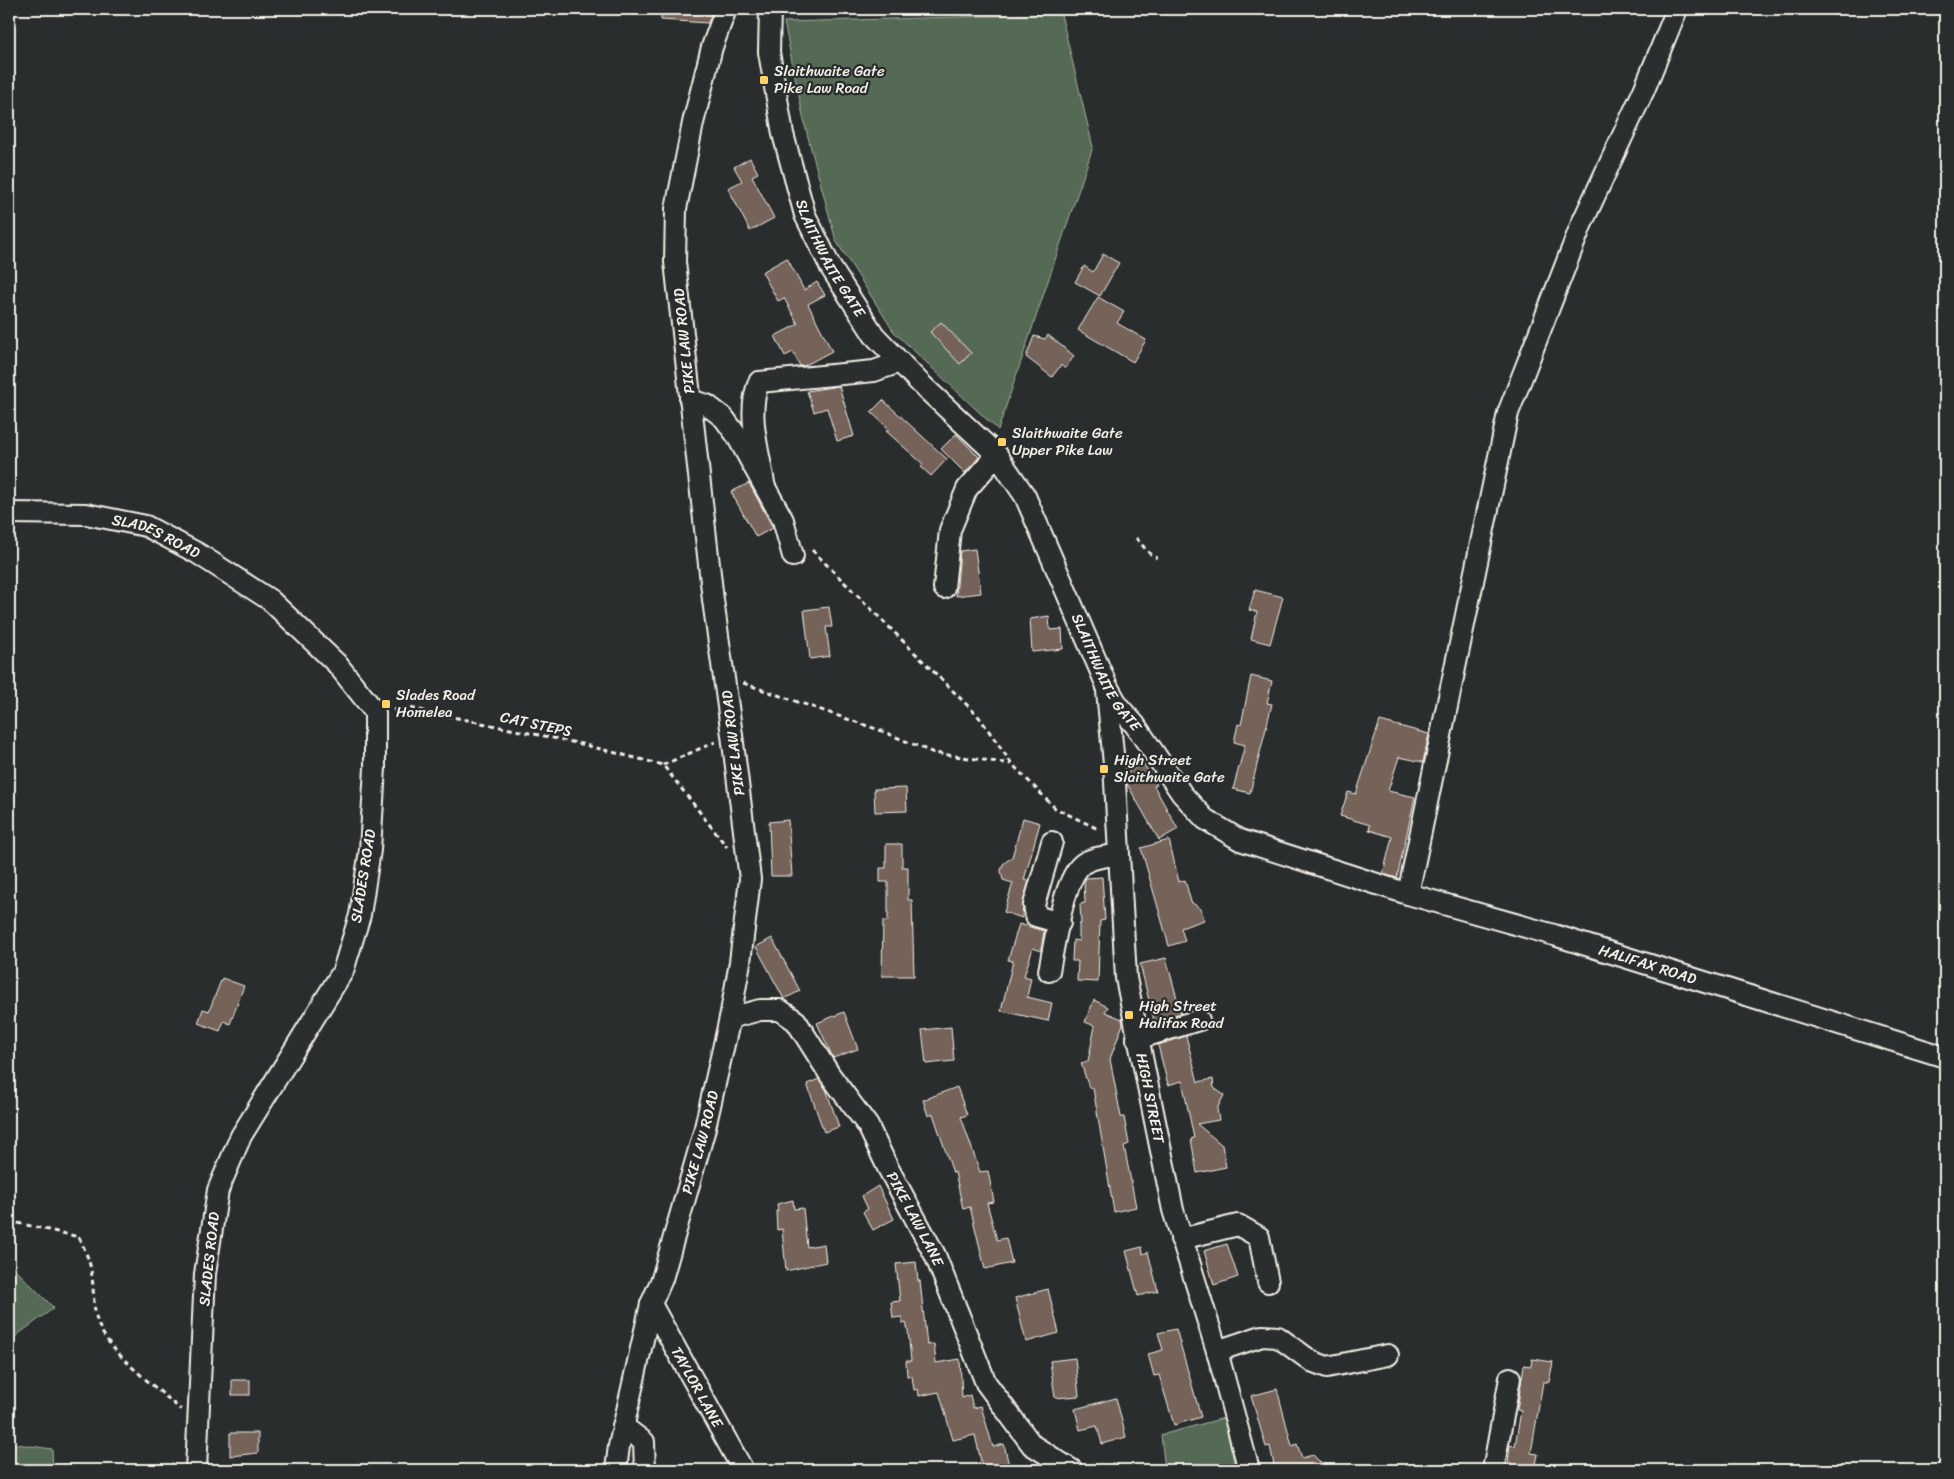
<svg xmlns="http://www.w3.org/2000/svg" width="1954" height="1479" font-family="Sriracha,sans-serif">
<style>
.green{fill:#556a55;stroke:#a4ae9e}
.lines{fill:none;stroke-linecap:round;stroke-linejoin:round}
.stream{stroke:#8f9f9f;stroke-width:5.5}
.building{fill:#74635a;stroke:#f4f1e8}
.minor-casing{stroke:#f4f1e8;stroke-width:24}
.path{stroke:#f4f1e8;stroke-width:3;stroke-dasharray:5 4;stroke-linecap:butt}
.minor{stroke:#2a2d2e;stroke-width:20}
.poi-dot{fill:#ffd166;stroke:#2a2d2e;stroke-width:2}
.labels{text-anchor:middle;stroke-width:4.5;stroke-linejoin:round;paint-order:stroke}
.poi-label{font-size:15px;fill:#f4f1e8;stroke:#2a2d2e;text-anchor:start}
.street-label{font-size:15px;fill:#f4f1e8;stroke:#2a2d2e}
</style>
<rect width="100%" height="100%" fill="#2a2d2e"/>
<filter id="ink" filterUnits="userSpaceOnUse"><feTurbulence type="fractalNoise" baseFrequency=".02" numOctaves="2"/><feDisplacementMap in="SourceGraphic" scale="10" xChannelSelector="R" yChannelSelector="G"/><feConvolveMatrix kernelMatrix="1 2 1 2 8 2 1 2 1" color-interpolation-filters="sRGB"/></filter>
<g filter="url(#ink)">
<!-- green -->
<g class="green">
<path d="M1061,14L1093,147L998,430L894,332L836,241L805,126L784,22Z"/>
<path d="M9,1263L54,1308L9,1341Z"/>
<path d="M1224,1418L1236,1470H1165L1161,1435Z"/>
<path d="M9,1443L52,1449L53,1470H9Z"/>
</g>
<g class="lines">
<!-- stream -->
<path class="stream" d="M9,602L12,597"/>
</g>
<!-- building -->
<g class="building">
<path d="M661,9H713L708,23L661,20Z"/>
<path d="M750,158L758,173L752,176L774,218L750,231L728,188L742,181L734,167Z"/>
<path d="M1103,254L1119,263L1100,296L1075,282L1084,266L1093,272Z"/>
<path d="M787,258L804,290L817,282L825,295L808,304L832,351L804,366H800L793,352L785,356L775,336L798,324L784,298L778,301L762,272Z"/>
<path d="M1098,297L1124,312L1117,323L1146,340L1133,362L1078,330Z"/>
<path d="M941,322L971,353L960,364L930,332Z"/>
<path d="M1048,335L1074,356L1065,369L1061,365L1052,377L1026,357L1034,336L1045,339Z"/>
<path d="M839,386L854,436L837,441L827,408L814,412L807,391Z"/>
<path d="M883,400L947,459L931,476L921,467L923,464L886,431L889,429L871,412Z"/>
<path d="M956,434L979,457L965,473L941,449Z"/>
<path d="M749,483L773,528L756,537L731,492Z"/>
<path d="M975,549L981,593L956,596L960,551Z"/>
<path d="M1255,590L1283,597L1270,644L1251,639L1257,612L1249,610Z"/>
<path d="M829,607L832,627H826L830,656L810,659L804,610Z"/>
<path d="M1049,616L1050,630L1062,629L1063,649L1032,652L1030,619Z"/>
<path d="M1251,676L1272,681L1267,703L1272,704L1250,793L1233,789L1245,745L1234,742L1238,724L1241,725Z"/>
<path d="M1380,721L1429,734L1423,762L1399,757L1388,791L1415,797L1397,878L1383,874L1392,837L1369,830L1370,825L1340,816L1348,792L1356,794Z"/>
<path d="M1143,763L1157,785L1154,786L1178,829L1159,840L1127,784L1126,773Z"/>
<path d="M906,788L907,811L875,812L874,789Z"/>
<path d="M1023,818L1040,823L1024,880L1029,881L1023,902L1022,918L1004,912L1013,883L1003,880L1001,871L1003,864L1012,857Z"/>
<path d="M788,820L792,876H771L769,822Z"/>
<path d="M1169,840L1179,882L1185,880L1191,902L1201,909L1204,920L1181,928L1185,941L1169,946L1141,848Z"/>
<path d="M886,844H902V867H908V900H912L914,976H882L883,921H888V882H880V868H886Z"/>
<path d="M1102,877L1105,920L1100,921L1098,982L1077,981L1078,961H1072L1073,940L1079,941V924H1081L1080,904L1085,903L1084,883L1086,878Z"/>
<path d="M1019,924L1044,931L1041,951L1033,948L1024,976L1031,978L1027,997L1052,1003L1048,1021L1001,1011L1013,961L1008,960Z"/>
<path d="M772,938L800,991L784,999L756,947Z"/>
<path d="M1166,958L1181,1013L1154,1021L1140,964Z"/>
<path d="M222,978L244,986L230,1024L224,1021L220,1031L198,1023L203,1009L209,1011Z"/>
<path d="M1094,1000L1108,1007L1105,1012L1122,1019L1123,1024L1110,1059L1121,1117H1124L1129,1144L1124,1146L1136,1207L1114,1212L1093,1088H1089L1081,1063L1088,1061L1095,1026L1085,1022Z"/>
<path d="M844,1012L858,1049L833,1058L817,1023Z"/>
<path d="M951,1027L954,1061L926,1064L922,1030Z"/>
<path d="M1186,1036L1198,1082L1213,1079L1214,1088L1224,1095L1217,1109L1219,1120L1197,1124L1222,1145L1226,1167L1197,1173L1191,1139L1194,1138L1182,1081L1168,1085L1158,1045Z"/>
<path d="M819,1079L826,1089L839,1127L824,1132L807,1084Z"/>
<path d="M957,1087L967,1115L961,1117L980,1172L988,1171L994,1202L987,1203L997,1240L1006,1238L1012,1263L985,1269L970,1207L963,1209L955,1172L953,1173L933,1114L928,1116L923,1100Z"/>
<path d="M878,1186L894,1219L873,1230L863,1212L868,1209L862,1196Z"/>
<path d="M793,1200L794,1209L803,1208L807,1247L824,1244L826,1262L786,1271L782,1229L777,1230L776,1211H778L777,1204Z"/>
<path d="M1227,1244L1238,1277L1214,1285L1204,1251Z"/>
<path d="M1142,1247L1143,1254L1148,1252L1158,1291L1138,1296L1126,1251Z"/>
<path d="M916,1262L918,1281H920L927,1345L934,1344L936,1363L960,1359L962,1398L970,1395L973,1408L981,1406L993,1447L1004,1444L1010,1470H983L975,1435L953,1440L939,1392L919,1396L918,1389L914,1390L912,1376H907L906,1361H911L908,1330L906,1323L902,1324V1317L893,1318L891,1302L900,1301L896,1264Z"/>
<path d="M1048,1289L1059,1333L1026,1342L1015,1298Z"/>
<path d="M1176,1329L1201,1417L1174,1425L1159,1375L1154,1376L1148,1354L1163,1350L1158,1333Z"/>
<path d="M1075,1358L1079,1396L1055,1398L1050,1361Z"/>
<path d="M1532,1359L1553,1362L1549,1382H1543L1531,1453L1538,1454L1535,1470H1510L1511,1463L1508,1462L1510,1445L1515,1446L1521,1411L1517,1410L1524,1365L1531,1366Z"/>
<rect x="232" y="1380" width="18" height="15"/>
<path d="M1277,1389L1292,1446L1297,1444L1302,1458L1313,1455L1328,1470H1275L1270,1446L1266,1447L1251,1396Z"/>
<path d="M1116,1398L1126,1437L1102,1444L1097,1426L1080,1430L1075,1409Z"/>
<path d="M230,1433H258V1453L230,1456Z"/>
</g>
<g class="lines">
<!-- minor casing -->
<g class="minor-casing">
<g id="minor">
<path id="s1" d="M770,9L769,52L783,134L805,215L831,268L874,335L921,384L997,455L1025,496L1107,686L1119,707L1135,725L1182,794L1205,819L1240,840L1408,894L1554,935L1945,1057"/>
<path d="M690,400L707,405L724,418L737,436L783,520L793,556"/>
<path d="M764,483C759,451 746,413 759,382L874,371L900,362"/>
<path id="s2" d="M9,513L86,514L146,526L197,553L270,600L337,664L375,712V768L370,850L360,915L343,971L241,1136L218,1190L205,1274L196,1470"/>
<path d="M944,588L950,530L967,489L997,455"/>
<path id="s3" d="M1107,691L1114,764L1126,978L1173,1210L1217,1351L1249,1470"/>
<path d="M1052,842L1034,905L1036,916L1060,923"/>
<path d="M1408,894L1508,413L1582,223L1644,90L1677,9"/>
<path d="M1049,971C1054,946 1064,875 1084,863C1094,857 1107,856 1118,855"/>
<path id="s4" d="M730,1018L760,1010H780L796,1021L830,1075L868,1126L888,1168L935,1255L986,1383L1032,1445L1072,1470"/>
<path d="M1137,1039L1199,1020"/>
<path d="M1181,1239L1238,1225L1259,1237L1268,1282"/>
<path id="s5" d="M651,1304L743,1470"/>
<path d="M1217,1351L1262,1336L1278,1337L1311,1361L1327,1367L1388,1355"/>
<path d="M623,1426L644,1442L645,1470"/>
<path id="s6" d="M616,1470L619,1446L651,1304L662,1279L704,1132L730,1018L740,962L750,879L732,735L713,600L675,262L676,209L693,123L712,47L726,9"/>
<path d="M1493,1470L1510,1378"/>
</g>
</g>
<!-- path -->
<g class="path">
<path d="M1136,538L1148,552L1157,558"/>
<path d="M812,550L979,717L1012,764L1055,808L1100,830"/>
<path d="M743,683L882,731L934,753L1011,764"/>
<path d="M393,710L410,708L577,743L663,765L727,847"/>
<path d="M663,765L715,742"/>
<path d="M9,1221L79,1237C85,1250 91,1263 92,1277C94,1292 93,1309 98,1323C108,1353 158,1388 181,1410"/>
</g>
<!-- minor -->
<use href="#minor" class="minor"/>
</g>
</g>
<!-- markers -->
<g class="poi-dot">
<rect x="759" y="75" width="10" height="10" rx="2.5"/>
<rect x="997" y="437" width="10" height="10" rx="2.5"/>
<rect x="381" y="699" width="10" height="10" rx="2.5"/>
<rect x="1099" y="764" width="10" height="10" rx="2.5"/>
<rect x="1124" y="1010" width="10" height="10" rx="2.5"/>
</g>
<g class="labels">
<!-- poi labels -->
<g class="poi-label">
<text x="774" y="76">Slaithwaite Gate<tspan x="774" dy="17">Pike Law Road</tspan></text>
<text x="1012" y="438">Slaithwaite Gate<tspan x="1012" dy="17">Upper Pike Law</tspan></text>
<text x="396" y="700">Slades Road<tspan x="396" dy="17">Homelea</tspan></text>
<text x="1114" y="765">High Street<tspan x="1114" dy="17">Slaithwaite Gate</tspan></text>
<text x="1139" y="1011">High Street<tspan x="1139" dy="17">Halifax Road</tspan></text>
</g>
<!-- street labels -->
<g class="street-label">
<text dy="5" stroke="none"><textPath href="#s1" startOffset="260">SLAITHWAITE GATE</textPath></text>
<text transform="translate(684 341) rotate(-96)" y="5">PIKE LAW ROAD</text>
<text dy="5" stroke="none"><textPath href="#s2" startOffset="151">SLADES ROAD</textPath></text>
<text dy="5" stroke="none"><textPath href="#s1" startOffset="765">SLAITHWAITE GATE</textPath></text>
<text transform="translate(536 724) rotate(12)" y="5">CAT STEPS</text>
<text transform="translate(733 743) rotate(-97)" y="5">PIKE LAW ROAD</text>
<text transform="translate(363 876) rotate(-81)" y="5">SLADES ROAD</text>
<text dy="5" stroke="none"><textPath href="#s1" startOffset="1410">HALIFAX ROAD</textPath></text>
<text dy="5" stroke="none"><textPath href="#s3" startOffset="410">HIGH STREET</textPath></text>
<text dy="5" stroke="none"><textPath href="#s6" startOffset="339">PIKE LAW ROAD</textPath></text>
<text dy="5" stroke="none"><textPath href="#s4" startOffset="302">PIKE LAW LANE</textPath></text>
<text transform="translate(209 1259) rotate(-84)" y="5">SLADES ROAD</text>
<text dy="5" stroke="none"><textPath href="#s5" startOffset="95">TAYLOR LANE</textPath></text>
</g>
</g>
<!-- margin -->
<rect width="1954" height="1479" fill="none" stroke="#2a2d2e" stroke-width="30"/>
<rect x="15" y="15" width="1924" height="1449" fill="none" stroke="#f4f1e8" stroke-width="2" filter="url(#ink)"/>
</svg>
